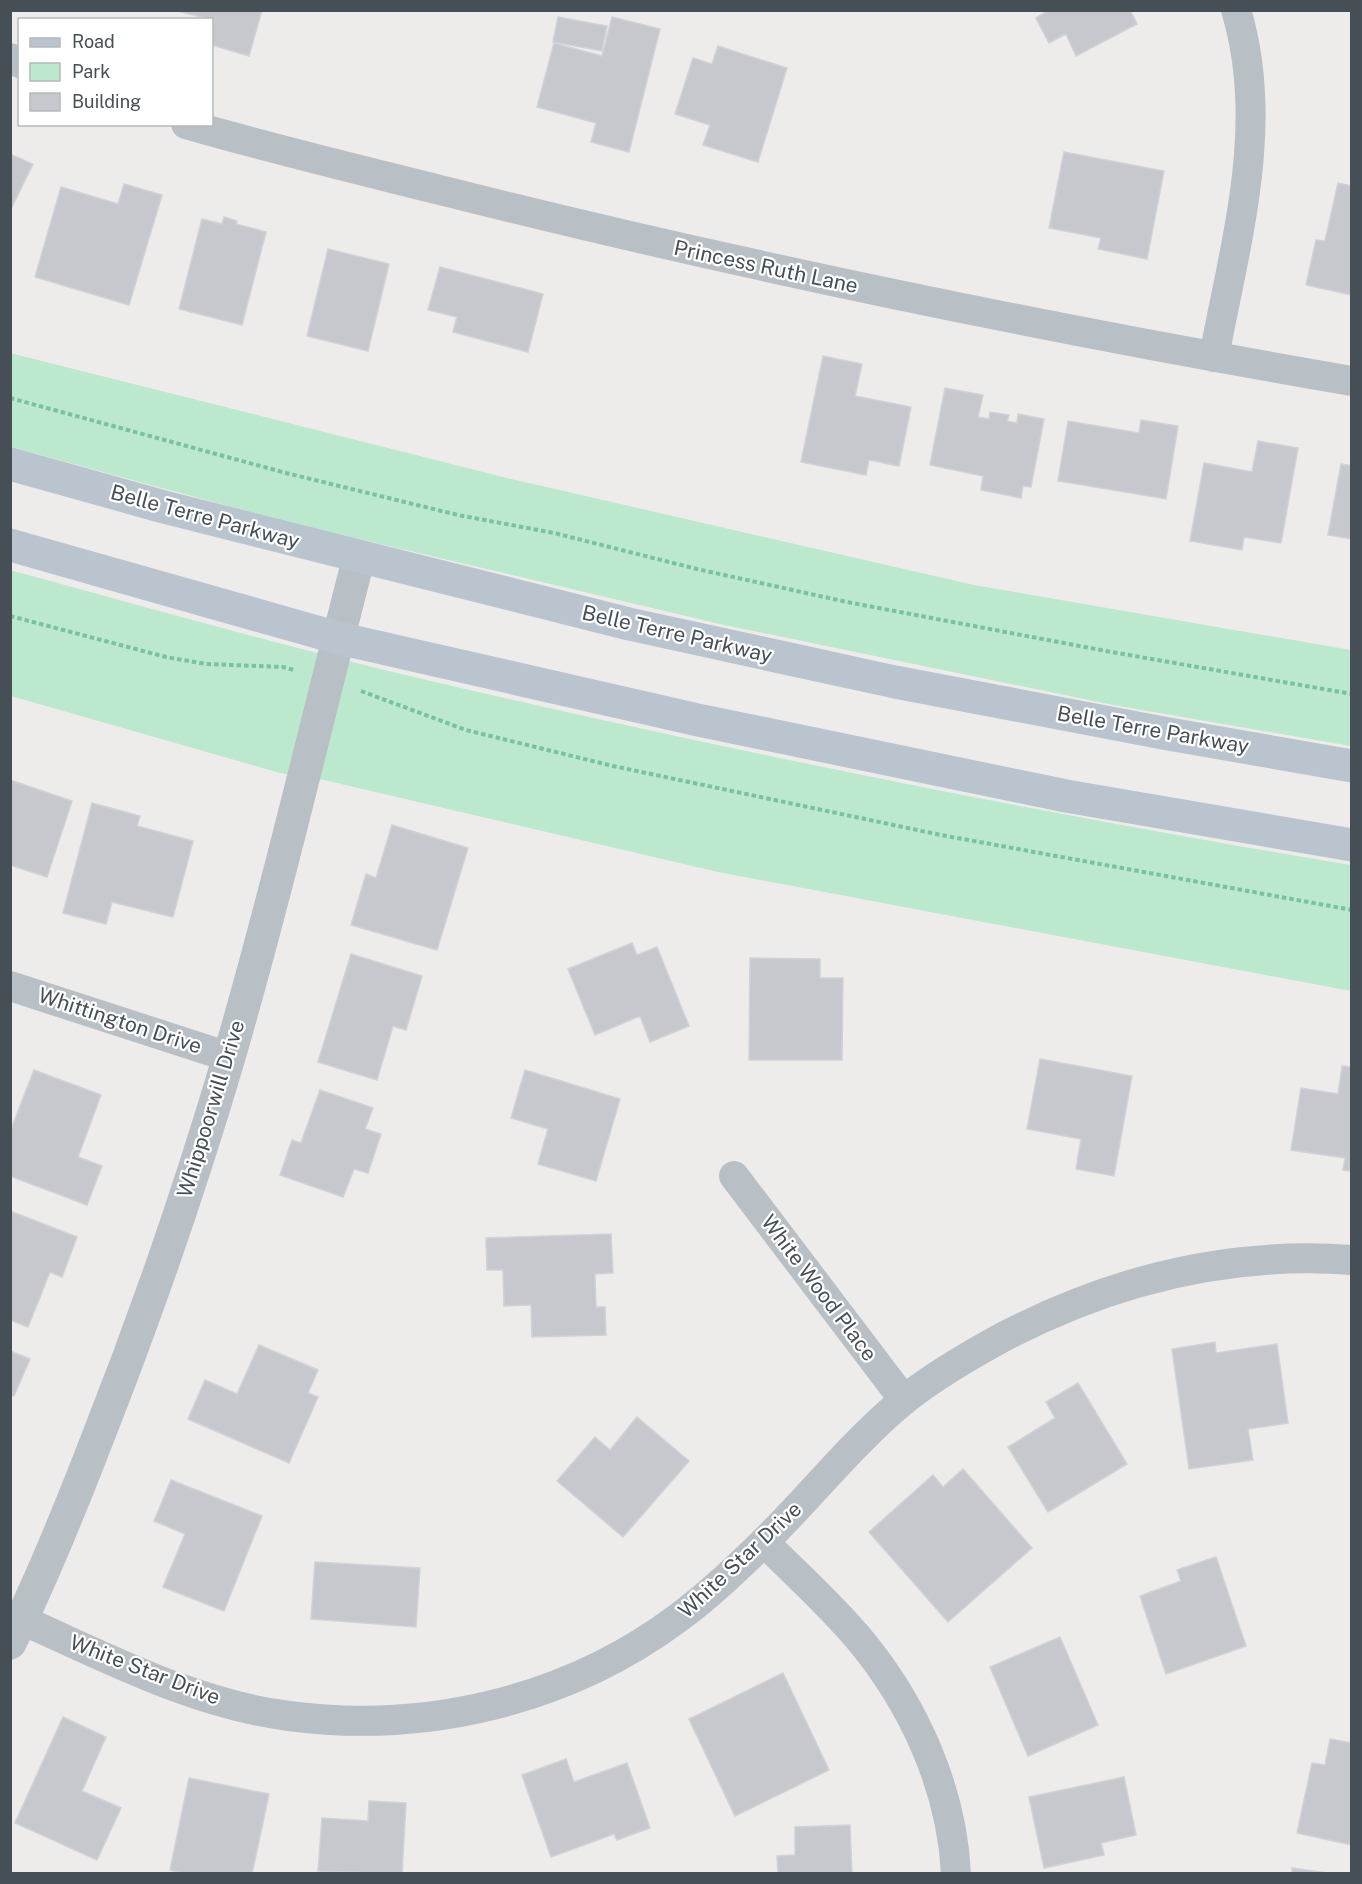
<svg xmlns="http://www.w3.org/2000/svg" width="1362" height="1884" font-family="'Public Sans',sans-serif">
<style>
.green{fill:#bce9cd}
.building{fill:#c6c8ce;stroke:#d0d2d6;stroke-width:1.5}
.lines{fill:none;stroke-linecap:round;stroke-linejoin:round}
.path{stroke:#78c39e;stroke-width:4;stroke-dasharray:4.5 3;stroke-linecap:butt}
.minor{stroke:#b8c0c6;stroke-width:30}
.tertiary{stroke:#b8c0c6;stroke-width:33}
.secondary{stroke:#bac4ce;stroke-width:33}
.labels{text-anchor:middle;stroke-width:4.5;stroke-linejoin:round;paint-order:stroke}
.street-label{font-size:21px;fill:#464f56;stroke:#fff}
</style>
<rect width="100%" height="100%" fill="#eeebeb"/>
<!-- green -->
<g class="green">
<path d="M10,353L507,478L974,585L1351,650V746L1113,705L724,625L287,522L11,447Z"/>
<path d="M10,570C150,608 290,648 431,681C736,752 1043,814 1351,865V991L718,872L324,780L280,773L11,696Z"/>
</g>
<!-- building -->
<g class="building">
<path d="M174,10H262L249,56L212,45V30L214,22L212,20Z"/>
<path d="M1049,10H1130L1137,24L1076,56L1066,34L1049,43L1036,18Z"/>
<path d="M558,17L607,26L602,51L553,42Z"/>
<path d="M612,17L660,29L629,152L591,142L596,123L537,107L554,43L602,56Z"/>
<path d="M718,46L787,68L758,162L703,145L710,125L675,114L693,58L712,64Z"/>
<path d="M1064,152L1164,171L1147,259L1098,249L1101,238L1049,228Z"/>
<path d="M10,154L33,164L10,211Z"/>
<path d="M1338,183L1352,186V295L1306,285L1316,240L1325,241Z"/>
<path d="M124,184L162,195L129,305L35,277L61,187L118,204Z"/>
<path d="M224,217L237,221L236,224L266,232L242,325L179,309L202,219L222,224Z"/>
<path d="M328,249L389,264L368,351L307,336Z"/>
<path d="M440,267L543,294L528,352L453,332L457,317L428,310Z"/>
<path d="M823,356L862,364L855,396L911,407L899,466L869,460L866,475L801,462Z"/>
<path d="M945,388L983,395L978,417L989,419L990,412L1009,415L1007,421L1017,423L1018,414L1044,419L1031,487L1023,486L1021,498L981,490L983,476L930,465Z"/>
<path d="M1141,420L1178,426L1166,499L1058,481L1068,421L1139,433Z"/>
<path d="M1258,441L1298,448L1281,543L1244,537L1242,550L1190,541L1204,463L1252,472Z"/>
<path d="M1341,464L1352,466V539L1328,535Z"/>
<path d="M10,780L72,801L47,877L10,865Z"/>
<path d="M92,803L140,816L137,826L193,841L173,917L112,902L106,924L63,913Z"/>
<path d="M392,825L468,848L437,950L351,925L366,874L376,878Z"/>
<path d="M632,943L637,955L657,947L689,1026L650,1042L640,1016L595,1035L568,969Z"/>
<path d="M351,954L422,976L406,1030L393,1026L377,1080L318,1062Z"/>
<path d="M750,958L820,959V978H843L842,1060H749Z"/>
<path d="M1040,1059L1132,1076L1114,1176L1076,1169L1081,1139L1027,1129Z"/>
<path d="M1342,1066L1352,1067V1171L1343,1170L1345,1158L1291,1150L1301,1088L1338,1094Z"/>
<path d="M34,1070L101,1095L78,1157L102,1166L87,1205L10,1176V1132Z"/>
<path d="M525,1070L620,1099L596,1181L538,1164L548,1129L511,1118Z"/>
<path d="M320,1090L373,1108L365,1129L381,1134L368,1173L354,1169L343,1197L280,1175L292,1140L301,1143Z"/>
<path d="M10,1211L77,1237L62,1277L50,1272L28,1327L10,1320Z"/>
<path d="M611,1234L613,1273L595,1274L596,1307H605L606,1335L532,1337L531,1305L504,1306L503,1270H487L486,1238Z"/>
<path d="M1215,1342L1216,1353L1277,1344L1288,1423L1248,1429L1253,1460L1189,1469L1172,1349Z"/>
<path d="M259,1345L318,1370L308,1393L318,1397L289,1463L188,1419L205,1380L237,1394Z"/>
<path d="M10,1351L30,1359L14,1396L10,1395Z"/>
<path d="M1078,1383L1127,1464L1048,1512L1008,1447L1055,1418L1046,1402Z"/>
<path d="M637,1417L689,1461L623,1537L557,1481L595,1437L610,1450Z"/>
<path d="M963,1469L1032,1548L948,1622L869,1532L933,1475L943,1487Z"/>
<path d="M171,1480L262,1516L224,1611L163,1587L185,1534L154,1521Z"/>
<path d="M1216,1557L1246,1646L1166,1674L1140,1596L1181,1581L1177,1570Z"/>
<path d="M315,1562L420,1568L416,1627L311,1619Z"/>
<path d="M1060,1637L1098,1725L1028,1756L990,1667Z"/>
<path d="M783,1673L829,1770L735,1816L689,1719Z"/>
<path d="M63,1717L106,1737L82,1791L121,1808L97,1860L15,1823Z"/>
<path d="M1330,1739L1352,1743V1845L1297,1833L1312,1763L1325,1765Z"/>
<path d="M566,1759L574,1782L627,1763L650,1828L617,1840L614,1834L551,1857L522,1775Z"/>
<path d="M1124,1777L1136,1835L1101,1843L1104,1855L1044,1868L1029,1797Z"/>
<path d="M189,1778L269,1794L252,1874H186L170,1870Z"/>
<path d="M369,1801L406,1803L402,1874L318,1871L322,1818L368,1821Z"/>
<path d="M850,1825L852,1874H778L777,1856L795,1855V1827Z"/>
<path d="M1292,1868L1334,1874H1292Z"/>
</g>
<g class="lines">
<!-- path -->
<g class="path">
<path d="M10,398L286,473L458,515L554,533L697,569L847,602L1106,651L1352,694"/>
<path d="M10,616L166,657L206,664L283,667L294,670"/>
<path d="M361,691L466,730L613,766L941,835L1352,910"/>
</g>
<!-- minor -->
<g class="minor">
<path d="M10,58L20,63"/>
<path d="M186,124C269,148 352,168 436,189C738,265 1044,328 1352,381"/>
<path d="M1214,357C1235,243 1271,125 1236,10"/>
<path d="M10,986L229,1057"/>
<path d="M734,1176L904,1400"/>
<path d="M764,1542C796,1574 831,1605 860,1640C914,1705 952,1789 956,1874"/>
<path d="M22,1620C108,1658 194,1704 289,1716C425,1734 567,1701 678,1618C708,1596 735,1570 762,1544C810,1497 852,1443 904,1400C935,1375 970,1355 1005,1336C1113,1280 1230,1251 1352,1260"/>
</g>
<!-- tertiary -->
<path class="tertiary" d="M10,1643C43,1577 71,1507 98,1437C147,1313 191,1186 229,1057C277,892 316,724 359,557"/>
<!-- secondary -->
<g class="secondary">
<path d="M10,464L164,507L629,624L895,682L1163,733L1352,766"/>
<path d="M10,545L338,638L698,720L1066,796L1352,845"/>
</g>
</g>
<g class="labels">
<!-- street labels -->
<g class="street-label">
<text transform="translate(766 267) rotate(12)" y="7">Princess Ruth Lane</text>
<text transform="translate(205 517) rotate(15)" y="7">Belle Terre Parkway</text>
<text transform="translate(677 634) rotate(13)" y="7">Belle Terre Parkway</text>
<text transform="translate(1153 730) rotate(10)" y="7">Belle Terre Parkway</text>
<text transform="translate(120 1021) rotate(18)" y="7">Whittington Drive</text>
<text transform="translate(211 1109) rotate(-73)" y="7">Whippoorwill Drive</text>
<text transform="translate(819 1288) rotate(53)" y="7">White Wood Place</text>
<text transform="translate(740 1560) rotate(-43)" y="7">White Star Drive</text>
<text transform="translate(145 1670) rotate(21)" y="7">White Star Drive</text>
</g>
</g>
<!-- border -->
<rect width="1362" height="1884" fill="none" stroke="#464f56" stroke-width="24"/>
<!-- legend -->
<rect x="18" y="18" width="195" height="108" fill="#ffffff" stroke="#b5b9bb" stroke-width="1.5"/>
<rect x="30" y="38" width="30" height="9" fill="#bac4ce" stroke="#b5b9bb" stroke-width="1.5"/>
<text x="72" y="48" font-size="18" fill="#464f56">Road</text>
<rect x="30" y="63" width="30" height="18" fill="#bce9cd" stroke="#b5b9bb" stroke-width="1.5"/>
<text x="72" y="78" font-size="18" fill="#464f56">Park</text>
<rect x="30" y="93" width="30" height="18" fill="#c6c8ce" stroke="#b5b9bb" stroke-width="1.5"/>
<text x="72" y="108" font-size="18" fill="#464f56">Building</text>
</svg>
